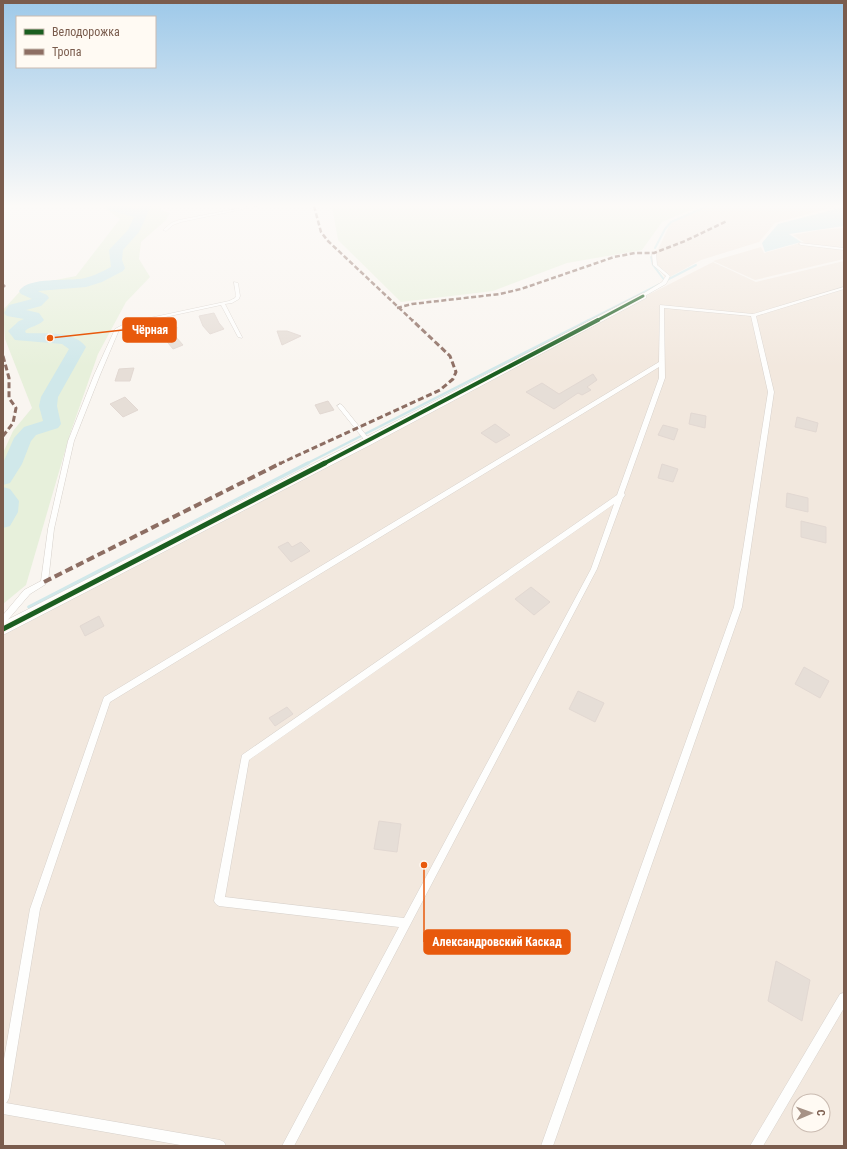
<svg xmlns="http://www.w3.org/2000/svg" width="847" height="1149" font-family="'Roboto Condensed',sans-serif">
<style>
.residential{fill:#f2e8de;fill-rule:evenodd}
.green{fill:#e7f0db}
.water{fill:#d0e8ea}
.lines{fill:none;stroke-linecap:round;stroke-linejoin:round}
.stream-far2{stroke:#d0e8ea;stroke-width:2}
.stream-far1{stroke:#d0e8ea;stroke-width:2.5}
.stream{stroke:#d0e8ea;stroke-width:3.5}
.river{fill:#d0e8ea;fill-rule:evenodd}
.building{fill:#e6ded7;stroke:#e2d8d2}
.service-casing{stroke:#d7d1cb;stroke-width:1}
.minor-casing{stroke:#d7d1cb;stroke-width:1}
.service{fill:#fefefd;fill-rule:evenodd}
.minor{fill:#fefefd;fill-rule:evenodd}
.quiet-far2{stroke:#8d6e63;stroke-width:2.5;stroke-dasharray:5 2.5;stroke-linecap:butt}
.quiet-far1{stroke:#8d6e63;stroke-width:3;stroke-dasharray:6 3;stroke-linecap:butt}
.quiet{stroke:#8d6e63;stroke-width:4;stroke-dasharray:8 4;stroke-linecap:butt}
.cycleway-far2-casing{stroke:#fffaf3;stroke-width:4.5}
.cycleway-far1-casing{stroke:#fffaf3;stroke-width:6}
.cycleway-casing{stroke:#fffaf3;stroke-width:8}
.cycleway-far2{stroke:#1b5e20;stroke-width:3}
.cycleway-far1{stroke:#1b5e20;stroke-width:4}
.cycleway{stroke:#1b5e20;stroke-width:5}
.leader{fill:none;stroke:#e8590c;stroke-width:1.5}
.callout-dot{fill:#e8590c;stroke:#fffaf3;stroke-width:1.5}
.callout{fill:#e8590c;stroke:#e8590c;stroke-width:1.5}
.callout-label{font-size:12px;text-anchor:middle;font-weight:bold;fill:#fff}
</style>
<rect width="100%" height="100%" fill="#f9f5f0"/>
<!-- residential -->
<g class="residential">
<path d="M712,206H837L775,223L759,242L701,260L666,279L654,258L671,222Z"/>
<path d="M844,228V259L755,280L713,261L761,247L764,253L804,242L793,235L820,230Z"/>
<path d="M844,261V1146H3V628L10,619L713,262L756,282ZM799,1101H823V1125H799Z"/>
</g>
<!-- green -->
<g class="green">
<path d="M106,206H161V210L170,213L166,220L141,242L139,259L150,277L126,302L98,354L70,434L26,585L3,604V453L13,431L32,408L5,339L3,310L25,286L76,276L120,219L105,208Z"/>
<path d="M332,206H700L662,222L642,250L567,263L493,291L401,302L338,240Z"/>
</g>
<!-- water -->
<path class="water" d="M844,207V226L789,234L801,242L765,252L762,243L778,224Z"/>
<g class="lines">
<!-- stream-far2 -->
<g class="stream-far2">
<path d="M655,248L665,229L671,222L708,206"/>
<path d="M651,257L653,265L665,281"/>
<path d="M665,281L696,265"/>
<path d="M587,321L660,284"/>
</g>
<!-- stream-far1 -->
<path class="stream-far1" d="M306,464L589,320"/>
<!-- stream -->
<path class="stream" d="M29,607L308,463"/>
<!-- river -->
<g class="river">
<path d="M107,206H124L138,209L139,206H151L139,232L123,250L122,260L125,268L123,271L102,282L86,287L38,291L47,295L49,298L41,306L26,310L39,313L44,320C39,326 30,326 25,331L26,333C43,334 74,330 86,347L58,397L57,406L61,424L58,428L36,435L31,441L22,464L10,483L3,485V463L14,438L24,427L43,421L39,406L41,397L69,349L62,344L15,340L8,331L19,321L24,319L7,316L4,313L9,305L32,299L21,294L19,291C29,276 68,282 85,278C94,276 103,271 111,267L109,250L128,230L134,217L108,210Z"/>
<path d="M3,487L10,489L19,501L18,512L10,526L3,528Z"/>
</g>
</g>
<!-- building -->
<g class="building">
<path d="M214,313L219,323L224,329L210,334L203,326L199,316Z"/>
<path d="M177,327L176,337L183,345L173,349L164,338L166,328Z"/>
<path d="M277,331H287L301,336L282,345Z"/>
<path d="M134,368L130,381H115L119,369Z"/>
<path d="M593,374L597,380L587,387L591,390L582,395L578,393L554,409L526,392L542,383L559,394Z"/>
<path d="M125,397L138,410L123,417L110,404Z"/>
<path d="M328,401L334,410L320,414L315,405Z"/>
<path d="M691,413L706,416L705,428L689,424Z"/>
<path d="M797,417L818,423L816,432L795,427Z"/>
<path d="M495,424L510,435L496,443L481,433Z"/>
<path d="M663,425L678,429L674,440L658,435Z"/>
<path d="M662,464L678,469L673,482L658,478Z"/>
<path d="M787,493L808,498V512L786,507Z"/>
<path d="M801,521L826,527V543L801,537Z"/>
<path d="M288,542L292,547L301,542L310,551L291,562L278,547Z"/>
<path d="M531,587L550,602L534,615L515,599Z"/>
<path d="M99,616L104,626L85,636L80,626Z"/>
<path d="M804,667L829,681L820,698L795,684Z"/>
<path d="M578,691L604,703L595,722L569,709Z"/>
<path d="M287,707L293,714L275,726L269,718Z"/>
<path d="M379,821L401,824L397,852L374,849Z"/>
<path d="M776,961L810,980L802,1021L768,1001Z"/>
</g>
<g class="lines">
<!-- service casing -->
<g class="service-casing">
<g id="service">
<path d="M251,206H257L181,222L173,225L166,231L163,230L171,223L179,220Z"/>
<path d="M800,243L844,248V250L801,245L799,244Z"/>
<path d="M652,252L656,253L657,265L670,276L666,284L643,297L641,296V295L662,282L666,276L653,265Z"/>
<path d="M234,282L238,283L240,296L239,299L232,303L225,304L242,337V338L238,337L221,305L128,325L119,330L100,375L74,441L54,529L48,582L46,584L30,594L6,622L3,623V615L24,590L41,581L48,529L68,441L94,375L115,329L126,323L229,301L235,298L236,296Z"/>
<path d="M844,287V289L756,316L774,392L742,607L553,1146H541L734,607L768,392L751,316L664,308L665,378L624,493L625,495L623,498L597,569L294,1146H282L399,927L219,906L216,904L214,901L242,755L617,495L659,378V367L110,702L40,909L9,1098L7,1102L6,1103L220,1140L224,1142L226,1146H186L3,1114V1065L30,909L104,697L659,362L660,305L753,314ZM614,504L591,569L404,918L225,897L249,760Z"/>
<path d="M340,404L342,405L370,440V442H366L338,407L337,406Z"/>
<path d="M844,993V1008L763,1146H750L840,994Z"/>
</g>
</g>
<!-- minor casing -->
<g class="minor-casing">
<path id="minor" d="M643,293L646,294V298L372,444L3,635V622L364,438Z"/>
</g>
<!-- service -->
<use href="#service" class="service"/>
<!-- minor -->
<use href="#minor" class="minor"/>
<!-- quiet-far2 -->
<g class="quiet-far2">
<path d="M314,206L321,232L328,241L413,321"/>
<path d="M3,287L5,285"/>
<path d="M397,308L412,304L500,294L521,289L614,257L635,253H654L685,241L727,221"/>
</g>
<!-- quiet-far1 -->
<g class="quiet-far1">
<path d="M3,356L9,378V398L16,408L13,423L3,436"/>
<path d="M279,464L440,390L453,379L456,372L450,356L412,320"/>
</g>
<!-- quiet -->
<path class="quiet" d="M44,582L281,463"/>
<!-- cycleway-far2 casing -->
<g class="cycleway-far2-casing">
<path id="cycleway-far2" d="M596,321L643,296"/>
</g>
<!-- cycleway-far1 casing -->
<g class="cycleway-far1-casing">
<path id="cycleway-far1" d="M323,464L598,320"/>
</g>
<!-- cycleway casing -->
<g class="cycleway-casing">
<path id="cycleway" d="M3,629L325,463"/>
</g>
<!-- cycleway-far2 -->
<use href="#cycleway-far2" class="cycleway-far2"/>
<!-- cycleway-far1 -->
<use href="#cycleway-far1" class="cycleway-far1"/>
<!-- cycleway -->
<use href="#cycleway" class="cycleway"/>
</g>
<!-- sky -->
<linearGradient id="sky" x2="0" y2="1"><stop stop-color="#9ec9e9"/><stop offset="0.56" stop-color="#fcfaf8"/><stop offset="1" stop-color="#fcfaf8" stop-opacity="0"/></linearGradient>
<rect width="847" height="367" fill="url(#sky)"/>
<!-- callouts -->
<path class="leader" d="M50 338L123 330M424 865L424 942"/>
<g class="callout-dot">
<circle cx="50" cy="338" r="4"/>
<circle cx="424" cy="865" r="4"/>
</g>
<g class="callout">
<rect x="123" y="318" width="53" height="24" rx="4"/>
<rect x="424" y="930" width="146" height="24" rx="4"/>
</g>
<g class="callout-label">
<text x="150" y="334">Чёрная</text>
<text x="497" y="946">Александровский Каскад</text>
</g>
<!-- border -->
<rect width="847" height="1149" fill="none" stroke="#7a5c4d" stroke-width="8"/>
<!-- legend -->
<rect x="16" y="16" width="140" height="52" fill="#fffaf3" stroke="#cabbb1"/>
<rect x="24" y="29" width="20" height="6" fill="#1b5e20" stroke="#cabbb1"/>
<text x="52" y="36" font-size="12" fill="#7a5c4d">Велодорожка</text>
<rect x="24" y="49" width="20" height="6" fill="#8d6e63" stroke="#cabbb1"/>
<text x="52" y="56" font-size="12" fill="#7a5c4d">Тропа</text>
<!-- north arrow -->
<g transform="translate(811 1113) rotate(88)"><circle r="19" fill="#fffaf3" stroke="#cabbb1"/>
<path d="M0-3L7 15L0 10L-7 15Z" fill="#a69286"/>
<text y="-6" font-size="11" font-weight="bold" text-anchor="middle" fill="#7a5c4d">С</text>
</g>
</svg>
